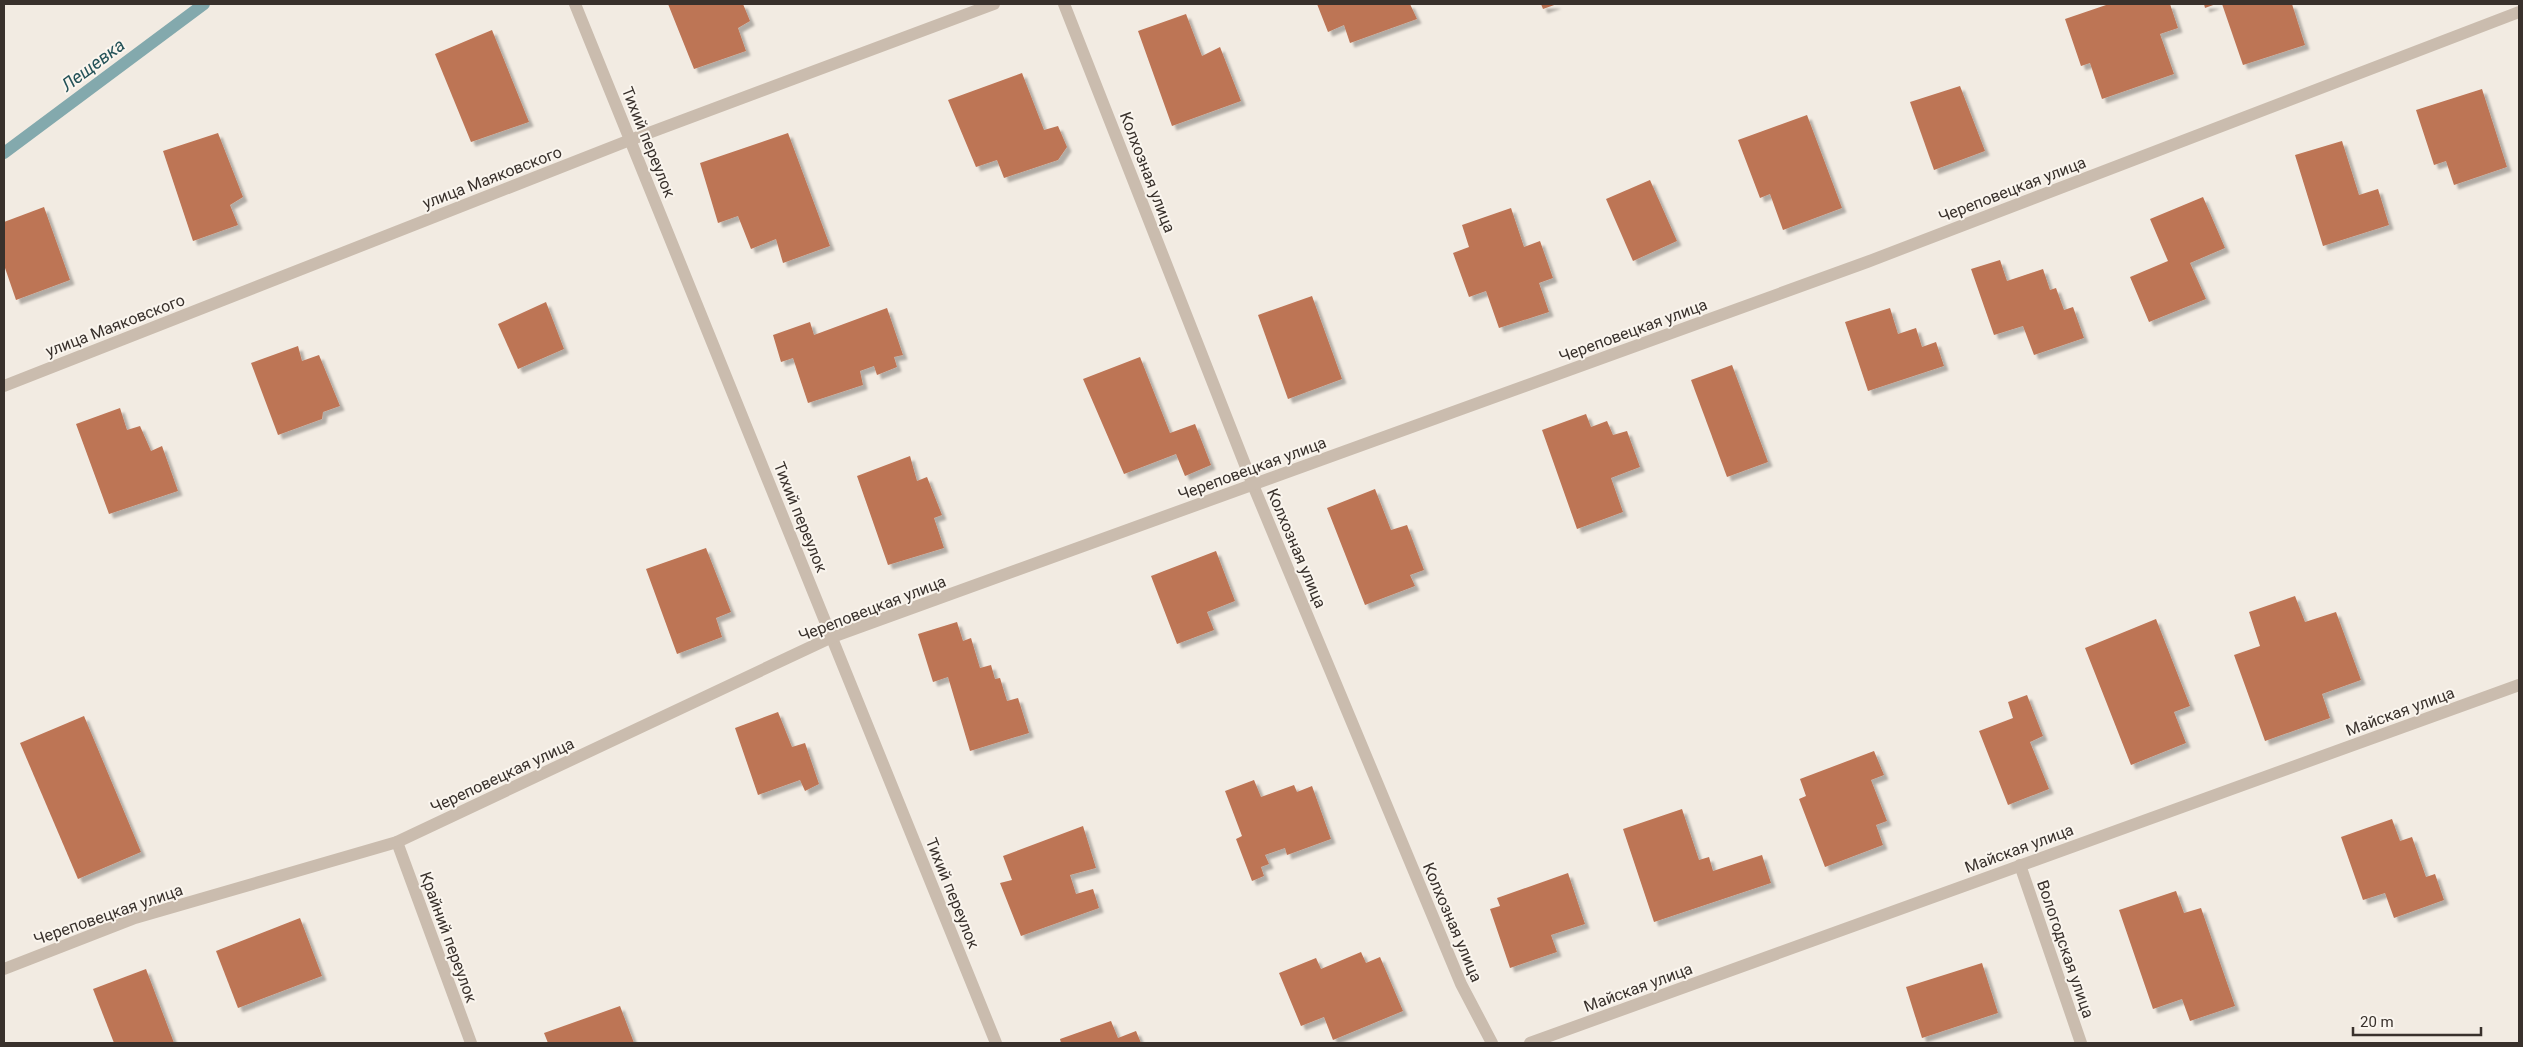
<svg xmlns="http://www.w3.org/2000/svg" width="2523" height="1047" font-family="Roboto,sans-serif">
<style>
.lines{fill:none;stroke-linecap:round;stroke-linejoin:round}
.stream{stroke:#83a9ad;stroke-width:12}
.building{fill:#bd7455;filter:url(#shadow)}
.minor{stroke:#cabcae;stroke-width:12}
.labels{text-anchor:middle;stroke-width:4;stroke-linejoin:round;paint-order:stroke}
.street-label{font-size:16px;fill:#39312c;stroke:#faf5ee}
.water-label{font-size:18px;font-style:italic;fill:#245258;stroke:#faf5ee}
</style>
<defs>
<filter id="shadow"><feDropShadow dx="4.5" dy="4.5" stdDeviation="1" flood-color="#0004"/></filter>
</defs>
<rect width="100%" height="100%" fill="#f2ebe2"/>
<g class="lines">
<!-- stream -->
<path class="stream" d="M4,153L204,4"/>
</g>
<!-- building -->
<g class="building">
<path d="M668,4H743L750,21L738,28L746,51L694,69Z"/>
<path d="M1317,4H1410L1417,19L1350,43L1344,25L1328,32Z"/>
<path d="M1541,4H1557L1543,9Z"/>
<path d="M2109,4H2170L2178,28L2160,34L2174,74L2102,99L2090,63L2081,66L2065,19Z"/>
<path d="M2204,4H2216L2205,8Z"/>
<path d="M2222,4H2292L2305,45L2243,65Z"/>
<path d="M1186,14L1202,56L1220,47L1241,101L1172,126L1138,31Z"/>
<path d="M492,30L529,122L471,142L435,54Z"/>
<path d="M1022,73L1044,130L1058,126L1067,147L1058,160L1004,178L997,160L976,167L948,100Z"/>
<path d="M1960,86L1985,151L1934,170L1910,102Z"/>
<path d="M2482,89L2507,167L2454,185L2446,161L2434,165L2416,110Z"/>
<path d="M1807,115L1842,208L1783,230L1770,194L1760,198L1738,140Z"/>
<path d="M218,133L243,197L230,205L238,225L193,241L163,151Z"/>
<path d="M788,133L830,246L783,263L776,239L751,249L738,216L718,223L700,163Z"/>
<path d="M2342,141L2359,195L2378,189L2389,225L2323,246L2295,155Z"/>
<path d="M1650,180L1677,241L1633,261L1606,199Z"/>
<path d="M2203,197L2225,248L2190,263L2206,299L2149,322L2130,277L2168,261L2150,219Z"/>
<path d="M44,207L70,280L16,300L4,265V222Z"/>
<path d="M1511,208L1524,247L1540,241L1553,278L1539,283L1549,312L1499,328L1486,291L1469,297L1453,253L1469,247L1462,225Z"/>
<path d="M2000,260L2007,281L2043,269L2050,290L2056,288L2064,310L2073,307L2084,338L2034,355L2023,326L1994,335L1971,269Z"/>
<path d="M1312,296L1342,379L1288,399L1258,315Z"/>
<path d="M546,302L564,349L518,369L498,324Z"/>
<path d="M887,308L903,355L894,357L897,367L877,375L874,366L860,371L863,385L808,403L793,358L781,362L773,335L810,322L814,335Z"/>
<path d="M1890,308L1898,334L1916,328L1922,347L1936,342L1944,366L1868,391L1845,322Z"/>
<path d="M298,346L302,361L319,355L340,406L323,412L322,419L278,435L251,363Z"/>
<path d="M1140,357L1170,433L1195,424L1211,465L1185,476L1176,454L1124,474L1083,379Z"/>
<path d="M1732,365L1768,462L1727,477L1691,380Z"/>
<path d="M120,408L127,430L140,426L151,451L162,446L178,491L109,514L76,424Z"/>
<path d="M1586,414L1591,427L1607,421L1613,435L1627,431L1640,467L1611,478L1623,512L1577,529L1542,430Z"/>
<path d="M910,456L917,481L927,477L942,515L934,518L944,548L888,565L857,476Z"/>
<path d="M1375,489L1391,530L1407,525L1424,570L1410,575L1415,586L1365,605L1327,508Z"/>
<path d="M706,548L731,612L716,618L722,637L677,654L646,569Z"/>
<path d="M1216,551L1235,601L1207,612L1214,630L1177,644L1151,576Z"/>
<path d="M2295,596L2305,622L2336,612L2361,680L2322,694L2330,718L2265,741L2234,655L2260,646L2249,612Z"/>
<path d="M2156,619L2190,706L2174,712L2186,743L2131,765L2085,648Z"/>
<path d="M957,622L963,641L971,638L980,668L991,665L995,679L1000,678L1007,701L1018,698L1029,733L970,751L948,677L933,682L918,634Z"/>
<path d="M2027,695L2043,736L2030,742L2049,789L2008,805L1979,731L2013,718L2008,702Z"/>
<path d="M778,712L792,747L805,743L819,784L805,791L800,780L758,795L735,728Z"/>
<path d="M84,716L141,852L78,879L20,743Z"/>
<path d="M1874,751L1884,775L1871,780L1887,821L1876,825L1883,845L1825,867L1799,799L1806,796L1800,779Z"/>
<path d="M1254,780L1261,797L1294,785L1297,792L1312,786L1331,839L1287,855L1285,848L1265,855L1269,864L1261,867L1264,876L1252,881L1236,839L1242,836L1225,791Z"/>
<path d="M1682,809L1699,860L1709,857L1713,871L1762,855L1771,883L1654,922L1623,829Z"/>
<path d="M2392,819L2400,841L2412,837L2426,877L2435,874L2444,900L2394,918L2385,893L2363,900L2341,837Z"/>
<path d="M1083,826L1096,868L1070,875L1076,894L1093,889L1099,908L1021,936L1000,883L1012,880L1003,856Z"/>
<path d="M1568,873L1585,924L1551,935L1557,952L1510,968L1490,909L1500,906L1497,898Z"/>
<path d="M2176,891L2184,913L2201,908L2235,1006L2190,1021L2182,999L2153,1009L2119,910Z"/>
<path d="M300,918L322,976L238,1008L216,951Z"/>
<path d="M1361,952L1366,963L1380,957L1403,1011L1333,1040L1324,1017L1301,1026L1279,973L1316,958L1321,969Z"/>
<path d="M1982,963L1998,1013L1922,1038L1906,987Z"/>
<path d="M146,969L174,1043H114L93,989Z"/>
<path d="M620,1006L634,1043H548L544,1033Z"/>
<path d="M1111,1021L1118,1038L1136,1031L1141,1043H1061L1060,1039Z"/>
</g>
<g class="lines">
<!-- minor -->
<g class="minor">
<path d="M575,4L996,1043"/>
<path d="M1064,4L1253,485L1461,984L1492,1043"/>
<path d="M4,386L630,140L994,4"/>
<path d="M397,842L471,1043"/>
<path d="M2020,865L2081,1043"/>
<path d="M4,969L135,918L397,842L832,637L1867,262L2519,12"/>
<path d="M1530,1043L2519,685"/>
</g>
</g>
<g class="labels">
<!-- street labels -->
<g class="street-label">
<text transform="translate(649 142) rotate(68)" y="6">Тихий переулок</text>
<text transform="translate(1148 172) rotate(69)" y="6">Колхозная улица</text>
<text transform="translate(492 177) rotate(-21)" y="6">улица Маяковского</text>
<text transform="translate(2012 189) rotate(-21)" y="6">Череповецкая улица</text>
<text transform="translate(115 325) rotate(-21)" y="6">улица Маяковского</text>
<text transform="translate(1633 330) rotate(-20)" y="6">Череповецкая улица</text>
<text transform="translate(1252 468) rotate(-20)" y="6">Череповецкая улица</text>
<text transform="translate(801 517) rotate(68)" y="6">Тихий переулок</text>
<text transform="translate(1297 548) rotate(67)" y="6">Колхозная улица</text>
<text transform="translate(872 608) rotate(-21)" y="6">Череповецкая улица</text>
<text transform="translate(2400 711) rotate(-20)" y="6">Майская улица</text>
<text transform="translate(502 775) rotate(-25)" y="6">Череповецкая улица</text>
<text transform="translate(2019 848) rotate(-20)" y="6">Майская улица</text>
<text transform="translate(953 893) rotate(68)" y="6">Тихий переулок</text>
<text transform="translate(108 914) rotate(-19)" y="6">Череповецкая улица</text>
<text transform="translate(1453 922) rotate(67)" y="6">Колхозная улица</text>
<text transform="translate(449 937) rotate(70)" y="6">Крайний переулок</text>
<text transform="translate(2066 949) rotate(71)" y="6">Вологодская улица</text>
<text transform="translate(1638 987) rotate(-20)" y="6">Майская улица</text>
</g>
<!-- water labels -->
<g class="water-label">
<text transform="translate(93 65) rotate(-37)" y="6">Лещевка</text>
</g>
</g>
<!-- border -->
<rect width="2523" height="1047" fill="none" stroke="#39312c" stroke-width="10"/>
<!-- scale -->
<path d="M2353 1027v8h128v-8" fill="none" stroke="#39312c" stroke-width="2.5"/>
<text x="2360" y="1027" font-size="15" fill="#39312c" stroke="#faf5ee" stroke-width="4" paint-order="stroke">20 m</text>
</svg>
